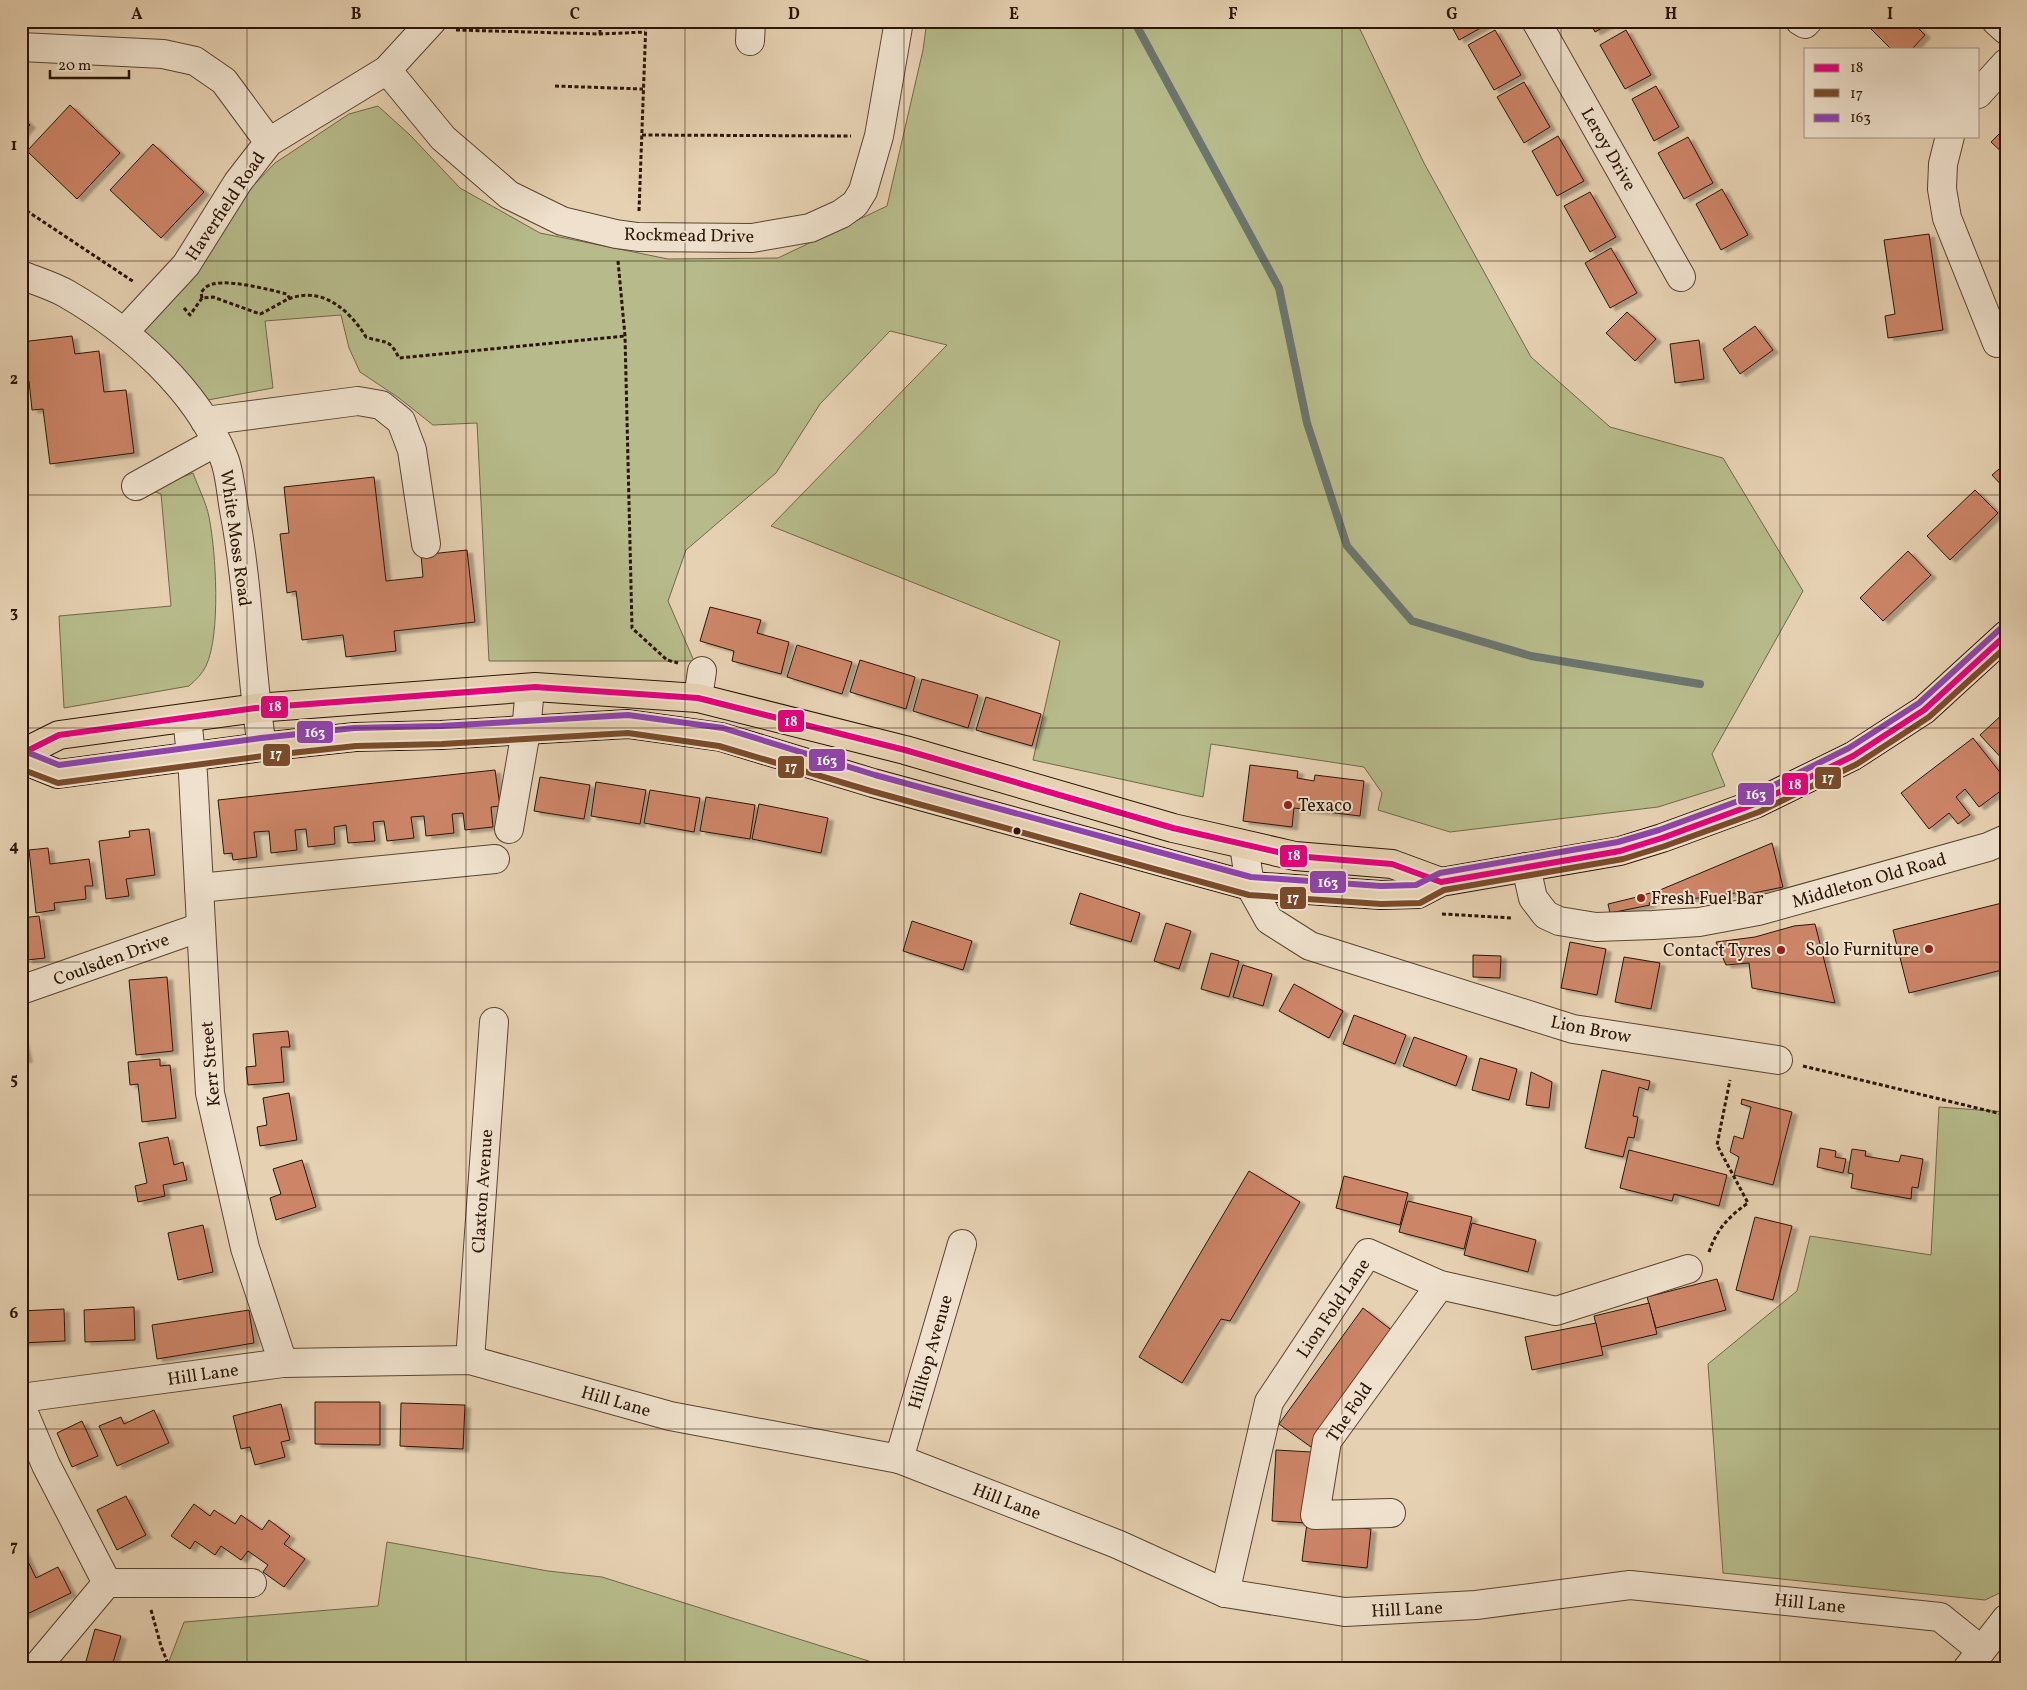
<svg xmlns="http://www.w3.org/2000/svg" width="2027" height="1690" font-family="Vollkorn,serif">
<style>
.green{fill:#b7bb8b;stroke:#716848}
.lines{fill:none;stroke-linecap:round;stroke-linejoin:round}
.stream{stroke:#6c756e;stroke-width:8}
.building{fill:#cd8568;stroke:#2b1505;filter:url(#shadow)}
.minor-casing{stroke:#5a4430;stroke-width:30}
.major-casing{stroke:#2b1505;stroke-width:30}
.path{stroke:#2b1505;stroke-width:3;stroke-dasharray:4 2.5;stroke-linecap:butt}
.minor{stroke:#efe1cd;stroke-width:28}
.major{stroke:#e6d1b2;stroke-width:28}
.bus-1-casing{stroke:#efe1cd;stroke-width:10}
.bus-2-casing{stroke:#efe1cd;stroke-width:10}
.bus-3-casing{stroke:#efe1cd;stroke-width:10}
.bus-1{stroke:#e5007d;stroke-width:6}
.bus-2{stroke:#7a4b2a;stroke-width:6}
.bus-3{stroke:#8e44ad;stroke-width:6}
.grid{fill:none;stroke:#2b1505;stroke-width:1;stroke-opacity:0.55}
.poi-dot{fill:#8f2418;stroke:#efe1cd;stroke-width:2}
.bus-dot{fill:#2b1505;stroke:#efe1cd;stroke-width:2}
.labels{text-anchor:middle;stroke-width:4;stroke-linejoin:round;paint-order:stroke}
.street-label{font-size:18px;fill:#2b1505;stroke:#efe1cd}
.poi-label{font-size:18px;fill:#2b1505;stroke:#efe1cd;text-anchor:start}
.line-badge{stroke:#efe1cd;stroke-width:2}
.badge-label{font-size:14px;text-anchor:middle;font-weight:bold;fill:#fff}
.neatline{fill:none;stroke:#2b1505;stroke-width:2}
.grid-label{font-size:16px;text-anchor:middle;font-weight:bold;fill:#2b1505}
</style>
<defs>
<filter id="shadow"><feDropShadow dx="5.5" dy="3" stdDeviation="1" flood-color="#0004"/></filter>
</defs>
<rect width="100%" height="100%" fill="#e6d1b2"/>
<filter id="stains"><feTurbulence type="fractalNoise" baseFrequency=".004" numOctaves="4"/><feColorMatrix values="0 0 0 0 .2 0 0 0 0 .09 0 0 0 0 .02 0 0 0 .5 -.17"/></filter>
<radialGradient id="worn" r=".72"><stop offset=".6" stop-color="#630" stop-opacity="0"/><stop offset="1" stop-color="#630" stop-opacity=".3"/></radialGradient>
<!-- green -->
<g class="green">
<path d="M927,21H1356L1424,163L1531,357L1610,427L1723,458L1803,591L1712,754L1725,786L1658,807L1450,832L1378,810L1382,793L1364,767L1211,744L1203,797L1033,760L1060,641L771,526L947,345L890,331L820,404L776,473L686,550L668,601L694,661H489L477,423L433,425L399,398L360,372L349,348L341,315L265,321L273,388L197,402L137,329L247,192L275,163L349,114L378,106L410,135L460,188L540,233L668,259L778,258L887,206L923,50Z"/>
<path d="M193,473C198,487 206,502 209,517C216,552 221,634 206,666C202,674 196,680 189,686L64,708L59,616L171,606L161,494L149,490Z"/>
<path d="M1939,1107L2006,1112V1590L1985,1600L1723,1573L1708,1364L1797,1291L1810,1236L1931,1255Z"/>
<path d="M387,1542L548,1571L602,1577L894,1669H166L184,1622L378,1606Z"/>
</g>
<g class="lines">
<!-- stream -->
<path class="stream" d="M1134,21L1279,288L1307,423L1347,546L1412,621L1531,656L1700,684"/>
</g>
<!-- building -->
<g class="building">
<path d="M1449,21H1484L1486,25L1459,40Z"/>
<path d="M1589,21H1614L1595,32Z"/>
<path d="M1863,21H1911L1925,35L1912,49H1891Z"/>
<path d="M1495,30L1521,75L1494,90L1468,45Z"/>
<path d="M1626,30L1651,75L1625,89L1600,45Z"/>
<path d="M1524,82L1550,127L1524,143L1497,97Z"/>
<path d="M1656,86L1679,127L1654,141L1632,99Z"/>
<path d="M70,105L120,153L77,199L27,151Z"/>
<path d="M21,116L30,125L21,135Z"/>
<path d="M2006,127V156L1991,142Z"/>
<path d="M1558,136L1584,181L1557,196L1532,151Z"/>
<path d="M1688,137L1713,183L1684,199L1658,153Z"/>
<path d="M153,144L204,192L161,238L110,190Z"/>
<path d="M1722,189L1748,235L1721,250L1696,204Z"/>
<path d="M1590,192L1616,237L1590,252L1564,206Z"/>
<path d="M1929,234L1943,330L1888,338L1885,316L1895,314L1884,240Z"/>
<path d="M1611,248L1637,293L1610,308L1585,263Z"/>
<path d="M1627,312L1656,339L1635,361L1606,333Z"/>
<path d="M1755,326L1773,350L1740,374L1723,349Z"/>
<path d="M72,336L75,354L99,351L104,392L126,390L134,453L50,464L43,409L32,410L29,381L21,382V342Z"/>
<path d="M1699,340L1704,379L1675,383L1670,344Z"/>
<path d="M2006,463V490L1992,475Z"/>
<path d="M374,477L386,581L423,577L421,555L467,550L475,622L394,631L396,651L346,657L343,635L302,640L296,591L287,593L280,534L289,533L284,487Z"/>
<path d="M1975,490L1998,513L1950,560L1927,536Z"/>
<path d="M1908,551L1931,575L1883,621L1860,598Z"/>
<path d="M710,607L761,620L757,633L789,642L781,674L732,661L734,651L700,641Z"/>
<path d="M797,645L852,662L842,694L787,677Z"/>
<path d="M860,660L915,677L906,709L850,692Z"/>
<path d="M922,679L978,695L968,728L913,711Z"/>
<path d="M986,697L1041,714L1032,746L976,730Z"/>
<path d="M2006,711V763L1980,735Z"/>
<path d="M1973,738L2006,780V787L1979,807L1965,789L1956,797L1970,815L1958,824L1949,813L1929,829L1901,793Z"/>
<path d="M1250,765L1298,771L1297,778L1314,781L1315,775L1364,781L1360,816L1294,808L1292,827L1243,821Z"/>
<path d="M495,770L500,806L491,807L493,827L465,830L463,813L452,814L454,833L426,836L424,816L411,817L414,838L387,841L384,821L373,822L375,841L348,843L346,825L334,827L335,844L308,847L306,829L295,830L297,850L271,853L269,831L254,832L257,857L233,860L232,853L224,854L218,800Z"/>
<path d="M540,777L590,785L584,819L534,811Z"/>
<path d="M596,782L646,790L640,824L591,816Z"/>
<path d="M650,790L700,798L694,832L644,823Z"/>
<path d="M706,797L755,805L750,839L700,831Z"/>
<path d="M759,804L828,818L821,853L752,839Z"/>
<path d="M149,829L155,875L126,879L129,896L106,899L99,841L130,837L129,831Z"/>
<path d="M1772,843L1783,887L1744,895L1743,892L1683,900L1664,899L1649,903L1650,905L1610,913L1608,904L1633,898L1660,890Z"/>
<path d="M48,848L50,864L89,859L93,886H85L86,899L54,903L55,910L36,913L29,850Z"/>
<path d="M1080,893L1140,913L1131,942L1070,924Z"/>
<path d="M2006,902V969L1909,993L1893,930Z"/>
<path d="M39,916L45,958L27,960L21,918Z"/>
<path d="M912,921L972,941L963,970L903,951Z"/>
<path d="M1166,923L1191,931L1179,969L1154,961Z"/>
<path d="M1815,924L1835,1003L1752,988L1749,963L1726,965L1716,942L1755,937L1794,926Z"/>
<path d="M1570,942L1606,949L1597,995L1561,988Z"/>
<path d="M1211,953L1239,961L1229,997L1201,989Z"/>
<path d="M1473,955L1501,956L1500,978L1473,977Z"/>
<path d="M1624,957L1660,963L1651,1009L1615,1002Z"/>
<path d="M1243,965L1272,974L1263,1006L1233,997Z"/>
<path d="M167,977L173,1051L136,1055L129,980Z"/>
<path d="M1294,984L1343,1011L1329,1038L1279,1011Z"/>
<path d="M1354,1015L1406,1035L1395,1064L1343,1044Z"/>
<path d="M288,1031L290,1047H281L284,1082L248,1085L246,1067L256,1066L253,1034Z"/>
<path d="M21,1037L27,1059L21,1060Z"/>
<path d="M1414,1037L1467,1056L1456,1086L1403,1066Z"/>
<path d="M1480,1058L1517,1069L1509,1100L1472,1090Z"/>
<path d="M160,1059V1066L170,1065L176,1118L142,1122L138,1084L130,1085L128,1062Z"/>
<path d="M1602,1070L1650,1081L1648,1090L1639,1087L1633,1116L1638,1117L1634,1138L1628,1137L1623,1157L1585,1148Z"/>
<path d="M1531,1072L1552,1082L1549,1108L1526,1105Z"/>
<path d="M289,1093L297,1140L260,1146L257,1127L267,1125L263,1098Z"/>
<path d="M1742,1099L1792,1112L1773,1185L1734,1175L1739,1157L1730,1152L1734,1136L1743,1139L1751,1107L1741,1104Z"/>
<path d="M168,1137L174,1165L183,1162L187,1180L163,1185L165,1196L138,1202L135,1186L147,1183L139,1143Z"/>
<path d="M1820,1148L1836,1151L1835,1157L1846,1159L1843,1173L1817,1167Z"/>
<path d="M1852,1149L1866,1151L1865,1156L1899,1162L1901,1155L1923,1159L1918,1188L1912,1187L1911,1199L1851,1188L1853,1174L1848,1173Z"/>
<path d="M1629,1150L1727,1175L1719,1206L1674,1194L1672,1201L1620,1188Z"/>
<path d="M302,1160L316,1207L276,1220L270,1198L281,1194L273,1169Z"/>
<path d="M1249,1171L1300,1202L1230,1321L1221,1319L1182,1383L1139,1357Z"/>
<path d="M1344,1176L1408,1193L1400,1225L1336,1208Z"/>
<path d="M1408,1201L1472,1217L1464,1249L1399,1232Z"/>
<path d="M1755,1217L1792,1226L1773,1300L1736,1290Z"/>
<path d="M1472,1223L1536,1240L1528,1272L1464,1255Z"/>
<path d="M203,1225L213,1272L178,1280L168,1233Z"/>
<path d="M1717,1279L1726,1310L1656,1328L1647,1297Z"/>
<path d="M1649,1303L1657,1334L1601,1347L1594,1316Z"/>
<path d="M134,1307L135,1340L85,1342L84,1310Z"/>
<path d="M1363,1308L1394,1332L1311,1447L1279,1424Z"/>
<path d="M64,1309L65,1341L21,1343V1311Z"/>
<path d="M249,1310L254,1343L157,1359L152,1325Z"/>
<path d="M1596,1323L1603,1355L1532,1370L1525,1337Z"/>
<path d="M315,1402H380V1445L315,1444Z"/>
<path d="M401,1403L465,1405L463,1449L400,1446Z"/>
<path d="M281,1404L290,1440L281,1442L285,1457L255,1465L250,1447L241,1449L233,1416Z"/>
<path d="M154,1410L169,1443L117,1466L99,1426L121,1417L124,1424Z"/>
<path d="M82,1421L98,1456L72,1467L57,1433Z"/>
<path d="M1276,1450L1311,1452L1307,1523L1272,1521Z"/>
<path d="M126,1496L146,1535L117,1550L97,1510Z"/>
<path d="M194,1504L210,1516L214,1510L235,1524L241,1515L262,1530L269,1520L290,1536L284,1544L305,1559L284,1587L263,1572L268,1565L248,1551L241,1560L221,1546L215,1555L195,1541L190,1549L171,1536Z"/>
<path d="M1307,1523L1371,1529L1367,1568L1302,1561Z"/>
<path d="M21,1547L36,1578L58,1567L71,1593L21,1617Z"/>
<path d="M95,1629L121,1636L111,1669H98L85,1665Z"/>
</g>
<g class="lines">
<!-- minor casing -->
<g class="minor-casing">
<g id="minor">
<path d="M1536,21L1681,277"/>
<path d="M1800,21L1805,24L1808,21"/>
<path d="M1996,21L2006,30"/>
<path d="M750,41L751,21"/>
<path d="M21,47L163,54L195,61L224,81L269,142"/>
<path d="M387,70L443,138L509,195L562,221L616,234L638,237L752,238L810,228L841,214L855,204L863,191L879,136L899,21"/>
<path d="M1978,94L2006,63"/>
<path d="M1950,136L1943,164L1942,189L1947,218L1997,343"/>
<path d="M21,275C36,281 53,286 67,294C129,330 197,389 224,458C230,473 231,493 234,510C249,588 250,668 262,747"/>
<path d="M124,332L186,265L238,182L269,142L387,70L432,21"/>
<path d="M205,421L358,401L381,405L401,421L412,450L426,544"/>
<path d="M136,486L216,442"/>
<path d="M698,698L702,671"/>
<path d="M187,718L193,774L210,1093L245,1248L283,1363"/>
<path d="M509,829L526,731L530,688"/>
<path d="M1244,845L1250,886L1269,920L1310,946L1573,1029L1778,1060"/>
<path d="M1526,867L1533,898L1546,915L1559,921L1596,927L1653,925L1699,922L1758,911L1988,847L2006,839"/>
<path d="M199,888L495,859"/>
<path d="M21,990L201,927"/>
<path d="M470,1360L494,1022"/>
<path d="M21,1398L283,1363L470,1360L670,1416L899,1459L1117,1544L1225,1593L1345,1612L1476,1605L1630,1585L1940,1617L1981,1650"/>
<path d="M21,1406L46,1465L107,1583L35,1669"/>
<path d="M899,1459L962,1244"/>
<path d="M1391,1513L1315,1515L1327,1441L1440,1285"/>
<path d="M107,1583H252"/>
<path d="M1225,1593L1269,1402L1368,1253L1440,1285L1556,1311L1688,1269"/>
<path d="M1967,1669L2006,1619"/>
</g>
</g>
<!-- major casing -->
<g class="major-casing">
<g id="major">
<path d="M21,754L59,735L256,708L535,687L698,698L905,750L1173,828L1295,856L1392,864L1441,882"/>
<path d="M21,759L58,774L262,747L355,737L441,735L628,724L721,737L873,783L1250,886L1381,895L1418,894L1441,882L1620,851L1662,838L1755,804L1853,756L1924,710L2006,635"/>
</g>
</g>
<!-- path -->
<g class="path">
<path d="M456,30L600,34L645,32"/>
<path d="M600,34V21"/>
<path d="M555,86L643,89"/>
<path d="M642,135L851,136"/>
<path d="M21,207L134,282"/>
<path d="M639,211L646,21"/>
<path d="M618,261L625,336L632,628L667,660L678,663"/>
<path d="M202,298L201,293C202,291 204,289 206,287C220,276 270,290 287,294L290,299"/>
<path d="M184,308L190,315L202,298L213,297L260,314C271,309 281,302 291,298C324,287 350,311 366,337C385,344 389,337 399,358L625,336"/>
<path d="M1442,914L1513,918"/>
<path d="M1803,1066L2006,1115"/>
<path d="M1709,1252C1717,1229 1728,1217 1748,1203L1717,1145L1730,1080"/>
<path d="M151,1610L161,1646L170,1669"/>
</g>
<!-- minor -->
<use href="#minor" class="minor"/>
<!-- major -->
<use href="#major" class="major"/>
<!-- bus-1 casing -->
<g class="bus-1-casing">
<path id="bus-1" d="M21,754L59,735L256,708L535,687L698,698L905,750L1173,828L1295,856L1392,864L1441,882L1620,851L1662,838L1755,804L1853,756L1924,710L2006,635"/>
</g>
<!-- bus-2 casing -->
<g class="bus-2-casing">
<path id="bus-2" d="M21,769L58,783L263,756L356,746L442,744L628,733L719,746L871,791L1249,895L1381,904L1420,903L1444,890L1623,859L1665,846L1759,812L1857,764L1929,717L2006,647"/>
</g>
<!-- bus-3 casing -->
<g class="bus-3-casing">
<path id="bus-3" d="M24,751L59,765L261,738L354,728L441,726L628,715L723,728L875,775L1251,877L1381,886L1416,885L1440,873L1618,842L1659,830L1752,796L1849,748L1919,703L2000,629"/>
</g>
<!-- bus-1 -->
<use href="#bus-1" class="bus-1"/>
<!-- bus-2 -->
<use href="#bus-2" class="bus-2"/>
<!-- bus-3 -->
<use href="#bus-3" class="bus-3"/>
</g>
<!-- grid -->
<path class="grid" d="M247,21V1669M466,21V1669M685,21V1669M904,21V1669M1123,21V1669M1342,21V1669M1561,21V1669M1780,21V1669M21,261H2006M21,495H2006M21,728H2006M21,962H2006M21,1195H2006M21,1429H2006"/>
<!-- markers -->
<g class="poi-dot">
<circle cx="1288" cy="805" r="5"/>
<circle cx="1641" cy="898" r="5"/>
<circle cx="1929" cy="949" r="5"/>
<circle cx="1781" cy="950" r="5"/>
</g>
<circle class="bus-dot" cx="1017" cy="831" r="4.5"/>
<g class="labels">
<!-- street labels -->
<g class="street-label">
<text transform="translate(1609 149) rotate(60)" y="6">Leroy Drive</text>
<text transform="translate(225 206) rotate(-56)" y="6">Haverfield Road</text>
<text transform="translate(689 235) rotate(1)" y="6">Rockmead Drive</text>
<text transform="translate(236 538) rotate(82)" y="6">White Moss Road</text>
<text transform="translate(1869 880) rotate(-16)" y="6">Middleton Old Road</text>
<text transform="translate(111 959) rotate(-20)" y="6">Coulsden Drive</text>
<text transform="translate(1591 1029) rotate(11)" y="6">Lion Brow</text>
<text transform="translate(210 1064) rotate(-95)" y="6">Kerr Street</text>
<text transform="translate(482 1191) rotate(-86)" y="6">Claxton Avenue</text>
<text transform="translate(1333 1308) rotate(-56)" y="6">Lion Fold Lane</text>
<text transform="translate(930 1352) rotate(-74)" y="6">Hilltop Avenue</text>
<text transform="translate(203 1374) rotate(-8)" y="6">Hill Lane</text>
<text transform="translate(616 1401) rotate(16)" y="6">Hill Lane</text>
<text transform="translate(1349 1412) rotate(-56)" y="6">The Fold</text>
<text transform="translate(1007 1501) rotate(21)" y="6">Hill Lane</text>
<text transform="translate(1810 1603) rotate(6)" y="6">Hill Lane</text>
<text transform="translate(1407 1609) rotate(-3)" y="6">Hill Lane</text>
</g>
<!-- poi labels -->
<g class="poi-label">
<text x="1298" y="811">Texaco</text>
<text x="1651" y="904">Fresh Fuel Bar</text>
<text x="1919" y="955" text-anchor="end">Solo Furniture</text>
<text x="1771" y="956" text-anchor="end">Contact Tyres</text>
</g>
</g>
<g class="line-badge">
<rect x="260" y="695" width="29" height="24" rx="5" fill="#e5007d"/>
<rect x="777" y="709" width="28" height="24" rx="5" fill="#e5007d"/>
<rect x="296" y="720" width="38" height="24" rx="5" fill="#8e44ad"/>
<rect x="262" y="743" width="29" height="24" rx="5" fill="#7a4b2a"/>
<rect x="808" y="748" width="38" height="24" rx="5" fill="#8e44ad"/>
<rect x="777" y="755" width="28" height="24" rx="5" fill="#7a4b2a"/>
<rect x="1814" y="766" width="28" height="24" rx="5" fill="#7a4b2a"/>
<rect x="1781" y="772" width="28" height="24" rx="5" fill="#e5007d"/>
<rect x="1737" y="782" width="38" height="24" rx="5" fill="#8e44ad"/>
<rect x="1279" y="844" width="29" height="24" rx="5" fill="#e5007d"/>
<rect x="1309" y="870" width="38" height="24" rx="5" fill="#8e44ad"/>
<rect x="1279" y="886" width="28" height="24" rx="5" fill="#7a4b2a"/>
</g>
<g class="badge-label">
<text x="275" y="711">18</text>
<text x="791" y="726">18</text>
<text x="315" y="737">163</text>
<text x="276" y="759">17</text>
<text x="827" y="765">163</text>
<text x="791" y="772">17</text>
<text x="1828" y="783">17</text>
<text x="1795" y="789">18</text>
<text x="1756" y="799">163</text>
<text x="1294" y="860">18</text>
<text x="1328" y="887">163</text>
<text x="1293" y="903">17</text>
</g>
<!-- margin -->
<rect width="2027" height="1690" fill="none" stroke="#e6d1b2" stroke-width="55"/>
<!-- legend -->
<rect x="1804" y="48" width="175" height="90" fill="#efe1cd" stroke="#a18f7d"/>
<rect x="1814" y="64" width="25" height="8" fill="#e5007d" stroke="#a18f7d"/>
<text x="1850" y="72" font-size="15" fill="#2b1505">18</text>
<rect x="1814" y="89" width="25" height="8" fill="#7a4b2a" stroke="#a18f7d"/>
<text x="1850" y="98" font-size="15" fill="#2b1505">17</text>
<rect x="1814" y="114" width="25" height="8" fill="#8e44ad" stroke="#a18f7d"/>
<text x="1850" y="122" font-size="15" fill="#2b1505">163</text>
<!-- scale -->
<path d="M50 70v8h79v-8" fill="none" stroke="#2b1505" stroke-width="2.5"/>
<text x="58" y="70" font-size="15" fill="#2b1505" stroke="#efe1cd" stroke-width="4" paint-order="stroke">20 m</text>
<rect x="28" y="28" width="1972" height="1634" class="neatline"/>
<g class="grid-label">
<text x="137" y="19">A</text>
<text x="356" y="19">B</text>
<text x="575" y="19">C</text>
<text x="794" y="19">D</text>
<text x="1014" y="19">E</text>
<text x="1233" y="19">F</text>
<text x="1452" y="19">G</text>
<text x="1671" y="19">H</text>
<text x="1890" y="19">I</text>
<text x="14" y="150">1</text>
<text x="14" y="384">2</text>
<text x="14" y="617">3</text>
<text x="14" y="851">4</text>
<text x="14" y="1084">5</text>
<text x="14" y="1318">6</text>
<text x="14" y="1551">7</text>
</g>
<rect width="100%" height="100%" filter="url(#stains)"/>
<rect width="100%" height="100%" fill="url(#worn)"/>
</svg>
